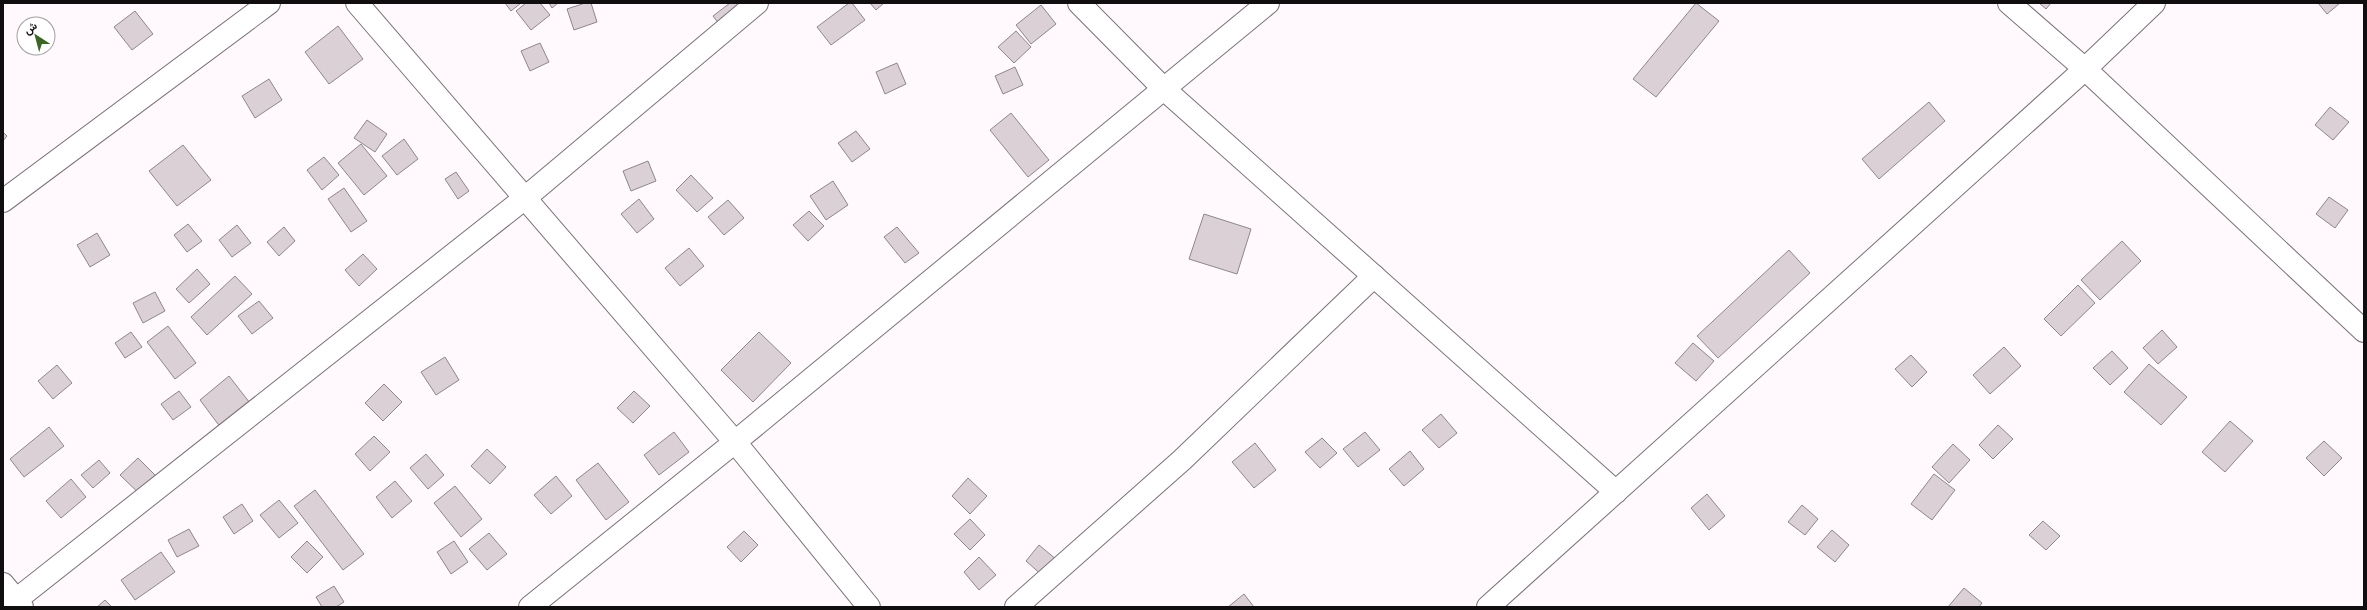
<svg xmlns="http://www.w3.org/2000/svg" width="2367" height="610" font-family="'DM Sans',Vazirmatn,sans-serif">
<style>
.building{fill:#dad0d6;stroke:#8f868c}
.lines{fill:none;stroke-linecap:round;stroke-linejoin:round}
.minor-casing{stroke:#7a7277;stroke-width:24}
.minor{stroke:#fff;stroke-width:22}
</style>
<rect width="100%" height="100%" fill="#fff9fd"/>
<!-- building -->
<g class="building">
<path d="M505,3H521L511,11Z"/>
<path d="M526,3H540L550,15L531,30L516,11Z"/>
<path d="M549,3H558L552,8Z"/>
<path d="M585,3H591L597,22L574,30L567,9Z"/>
<path d="M730,3H745L728,36L713,16Z"/>
<path d="M849,3H852L865,20L831,45L817,27Z"/>
<path d="M870,3H884L876,10Z"/>
<path d="M1696,3L1719,21L1656,97L1633,79Z"/>
<path d="M2039,3H2051L2046,9Z"/>
<path d="M2318,3H2340L2327,14Z"/>
<path d="M1041,5L1056,24L1031,44L1016,25Z"/>
<path d="M135,11L153,34L132,50L114,27Z"/>
<path d="M338,26L363,59L329,84L305,52Z"/>
<path d="M1016,31L1031,47L1014,63L998,47Z"/>
<path d="M540,43L549,62L530,71L521,51Z"/>
<path d="M897,63L906,84L885,94L876,72Z"/>
<path d="M1015,67L1023,85L1003,94L995,76Z"/>
<path d="M269,79L282,100L255,118L242,96Z"/>
<path d="M1929,102L1945,121L1879,179L1862,159Z"/>
<path d="M2330,107L2349,122L2333,140L2315,125Z"/>
<path d="M1011,113L1049,160L1028,177L990,130Z"/>
<path d="M367,120L387,134L375,152L354,138Z"/>
<path d="M856,131L870,149L852,162L838,143Z"/>
<path d="M3,132L7,136L3,141Z"/>
<path d="M404,139L418,159L397,175L382,156Z"/>
<path d="M361,144L387,176L364,195L338,163Z"/>
<path d="M183,145L211,180L177,206L149,171Z"/>
<path d="M324,157L339,175L322,190L307,170Z"/>
<path d="M648,161L656,181L631,191L623,171Z"/>
<path d="M456,172L469,191L458,199L445,179Z"/>
<path d="M691,175L713,198L697,212L676,190Z"/>
<path d="M833,181L848,205L826,220L810,196Z"/>
<path d="M344,188L367,221L351,232L328,199Z"/>
<path d="M2329,197L2348,210L2335,228L2316,214Z"/>
<path d="M639,199L654,219L637,233L621,214Z"/>
<path d="M728,200L744,218L724,235L708,217Z"/>
<path d="M809,211L824,226L808,241L793,225Z"/>
<path d="M1204,214L1251,229L1237,274L1189,259Z"/>
<path d="M188,224L202,241L187,252L174,235Z"/>
<path d="M237,225L251,243L232,257L219,240Z"/>
<path d="M284,227L295,241L279,256L267,242Z"/>
<path d="M897,227L919,253L905,263L884,237Z"/>
<path d="M97,233L110,255L90,267L77,245Z"/>
<path d="M2122,241L2141,261L2100,300L2081,280Z"/>
<path d="M689,248L704,266L680,286L665,268Z"/>
<path d="M1789,250L1810,273L1718,358L1697,336Z"/>
<path d="M363,254L377,269L359,286L345,270Z"/>
<path d="M197,269L210,284L189,303L176,289Z"/>
<path d="M235,276L252,294L207,335L191,317Z"/>
<path d="M2078,285L2095,303L2061,336L2044,319Z"/>
<path d="M155,292L165,311L143,323L133,303Z"/>
<path d="M259,301L273,318L252,334L238,316Z"/>
<path d="M168,326L196,363L175,379L147,342Z"/>
<path d="M2162,330L2177,347L2158,364L2143,348Z"/>
<path d="M131,332L142,347L125,358L115,343Z"/>
<path d="M759,332L791,363L753,402L721,370Z"/>
<path d="M1693,343L1714,361L1696,381L1675,363Z"/>
<path d="M2004,347L2021,366L1990,394L1973,375Z"/>
<path d="M2112,351L2128,368L2110,385L2093,368Z"/>
<path d="M1911,355L1927,372L1912,387L1895,369Z"/>
<path d="M445,357L459,380L436,395L421,372Z"/>
<path d="M2149,364L2187,397L2161,425L2124,392Z"/>
<path d="M57,365L72,383L53,399L38,381Z"/>
<path d="M229,376L260,416L230,440L200,400Z"/>
<path d="M384,384L402,402L383,421L365,403Z"/>
<path d="M179,391L191,407L173,420L161,404Z"/>
<path d="M634,391L650,406L633,423L617,408Z"/>
<path d="M1441,414L1457,433L1439,448L1422,430Z"/>
<path d="M2230,421L2253,441L2225,472L2202,452Z"/>
<path d="M1998,425L2013,439L1993,459L1979,445Z"/>
<path d="M49,427L64,446L24,477L10,459Z"/>
<path d="M674,432L689,452L659,475L644,455Z"/>
<path d="M1365,432L1380,450L1358,467L1343,449Z"/>
<path d="M374,436L390,452L370,471L355,454Z"/>
<path d="M1322,438L1337,453L1320,468L1305,452Z"/>
<path d="M2324,441L2342,458L2324,476L2306,458Z"/>
<path d="M1255,443L1276,470L1254,488L1232,462Z"/>
<path d="M1953,444L1970,460L1949,483L1932,467Z"/>
<path d="M487,449L506,467L490,484L471,466Z"/>
<path d="M1410,451L1424,469L1404,486L1389,469Z"/>
<path d="M426,454L444,475L428,489L410,468Z"/>
<path d="M138,458L167,487L150,504L120,475Z"/>
<path d="M99,460L110,473L93,488L81,475Z"/>
<path d="M598,463L629,502L606,520L576,480Z"/>
<path d="M1934,474L1955,490L1932,520L1911,504Z"/>
<path d="M556,476L572,496L551,514L534,495Z"/>
<path d="M968,478L987,496L970,514L952,496Z"/>
<path d="M71,479L86,497L61,518L46,501Z"/>
<path d="M395,481L412,501L392,518L376,497Z"/>
<path d="M455,486L482,519L461,537L434,503Z"/>
<path d="M315,490L364,554L343,570L294,506Z"/>
<path d="M1707,494L1725,516L1709,530L1691,508Z"/>
<path d="M279,500L298,523L279,538L260,515Z"/>
<path d="M242,504L253,521L234,534L223,517Z"/>
<path d="M1802,505L1818,519L1805,535L1788,522Z"/>
<path d="M970,519L985,535L970,550L954,534Z"/>
<path d="M2043,521L2060,536L2046,550L2029,535Z"/>
<path d="M189,529L199,546L177,557L168,540Z"/>
<path d="M1832,530L1849,545L1835,562L1817,547Z"/>
<path d="M744,531L758,545L741,562L727,547Z"/>
<path d="M489,533L507,554L487,570L469,549Z"/>
<path d="M307,541L323,557L307,573L291,557Z"/>
<path d="M454,541L468,562L451,574L437,552Z"/>
<path d="M1039,545L1057,560L1043,576L1026,561Z"/>
<path d="M161,552L175,572L135,600L121,580Z"/>
<path d="M979,557L996,575L979,590L964,572Z"/>
<path d="M334,586L344,602L336,607H322L316,597Z"/>
<path d="M1964,588L1982,603L1979,607H1948Z"/>
<path d="M1244,594L1254,607H1228Z"/>
<path d="M105,600L112,607H97Z"/>
</g>
<g class="lines">
<!-- minor casing -->
<g class="minor-casing">
<g id="minor">
<path d="M357,3L735,442L869,607"/>
<path d="M1079,3L1164,89L1616,492"/>
<path d="M2009,3L2085,69L2364,331"/>
<path d="M3,201L269,3"/>
<path d="M3,584L22,607"/>
<path d="M7,607L525,198L757,3"/>
<path d="M530,607L735,442L1268,3"/>
<path d="M1016,607L1182,460L1374,276"/>
<path d="M1488,607L2085,69L2154,3"/>
</g>
</g>
<!-- minor -->
<use href="#minor" class="minor"/>
</g>
<!-- border -->
<rect width="2367" height="610" fill="none" stroke="#110e10" stroke-width="8"/>
<!-- north arrow -->
<g transform="translate(36 36) rotate(324)"><circle r="19" fill="#ffffff" stroke="#a09f9f"/>
<path d="M0-3L7 15L0 10L-7 15Z" fill="#3c6623"/>
<text y="-6" font-size="11" font-weight="bold" text-anchor="middle" fill="#110e10">ش</text>
</g>
</svg>
